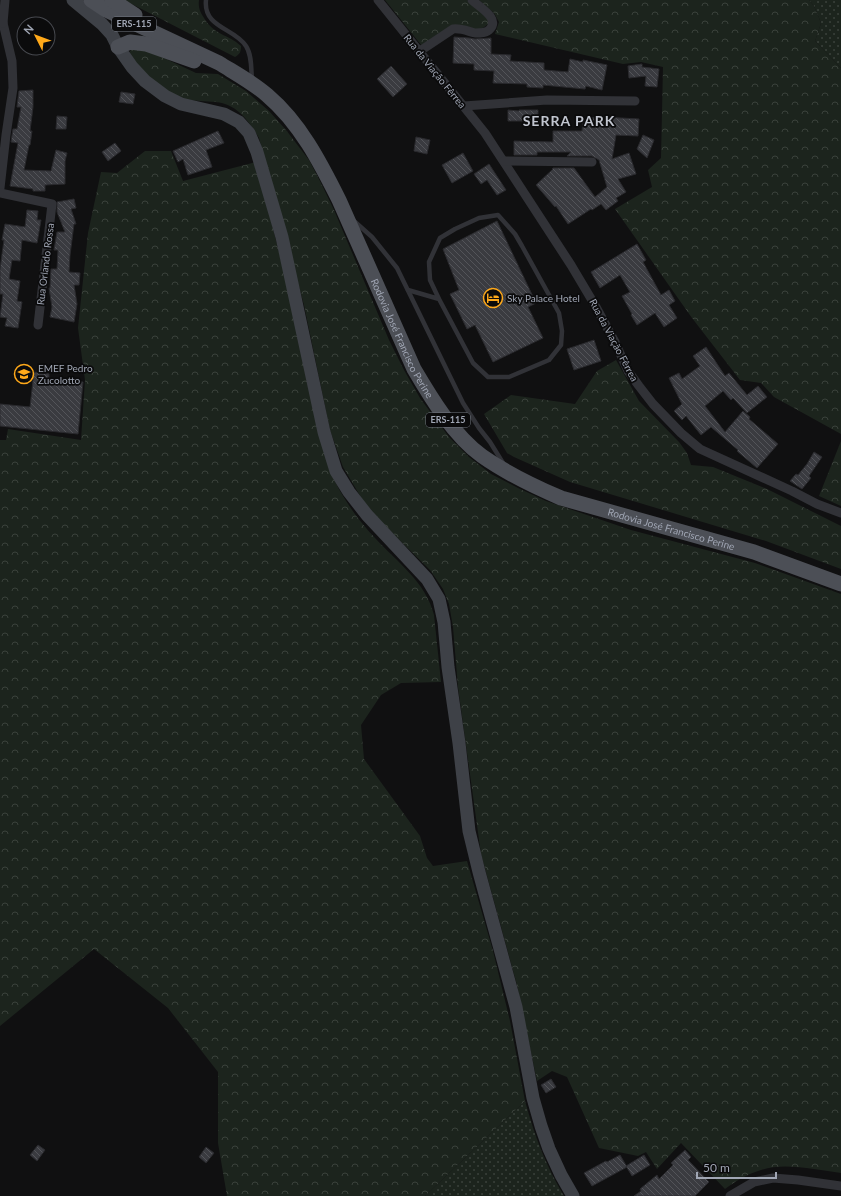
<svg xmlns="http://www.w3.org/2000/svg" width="841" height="1196" font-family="Lato,sans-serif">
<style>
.grass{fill:url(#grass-dots)}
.forest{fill:url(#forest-crowns)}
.building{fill:url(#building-back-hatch);stroke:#2a2a2e}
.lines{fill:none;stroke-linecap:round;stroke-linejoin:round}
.service{stroke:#313237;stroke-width:4.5}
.minor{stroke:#313237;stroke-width:9}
.secondary{stroke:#3e4147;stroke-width:13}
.primary{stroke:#4c4f56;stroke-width:15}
.labels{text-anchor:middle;stroke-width:3.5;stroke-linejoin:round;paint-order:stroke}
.shield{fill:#0b0b0c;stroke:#737882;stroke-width:1}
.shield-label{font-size:9px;font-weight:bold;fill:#a0a6b4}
.street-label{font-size:10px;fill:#a0a6b4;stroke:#0b0b0c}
.poi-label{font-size:10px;fill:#a0a6b4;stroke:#0b0b0c;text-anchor:start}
.district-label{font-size:14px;font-weight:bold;letter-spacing:1px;fill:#c1c5cf;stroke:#0b0b0c}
</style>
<defs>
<pattern id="grass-dots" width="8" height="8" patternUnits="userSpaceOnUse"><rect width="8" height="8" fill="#1c241d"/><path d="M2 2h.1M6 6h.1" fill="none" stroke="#3a413b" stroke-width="1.8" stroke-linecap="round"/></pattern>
<pattern id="forest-crowns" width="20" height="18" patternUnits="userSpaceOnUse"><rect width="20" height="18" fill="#1c241d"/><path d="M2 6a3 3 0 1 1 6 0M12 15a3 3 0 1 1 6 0" fill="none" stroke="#3a413b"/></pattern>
<pattern id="building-back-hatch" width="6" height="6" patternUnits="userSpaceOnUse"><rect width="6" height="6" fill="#3a3b40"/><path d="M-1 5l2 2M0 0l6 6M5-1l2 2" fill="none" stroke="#535459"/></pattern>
</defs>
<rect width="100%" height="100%" fill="#101011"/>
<!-- grass -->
<g class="grass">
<path d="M809,0H841V68L815,41L821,23L814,6Z"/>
<path d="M525,1101C535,1137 545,1164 564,1196H425Z"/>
</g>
<!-- forest -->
<g class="forest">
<path d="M124,0H199C198,7 200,12 204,18C215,36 228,34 241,46C241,52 240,54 235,57Z"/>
<path d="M385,0H467L486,16L488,20V24C479,33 472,29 461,25L422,46Z"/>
<path d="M479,0H809L814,6L821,23L815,41L841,68V434L774,397L761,383L740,380L692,318L615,209L652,187L648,170L661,158L663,67L641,62L623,64L495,34L499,22L494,13Z"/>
<path d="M133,48L149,51L196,73L218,74L246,91L269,111L286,130L309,160L321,183L334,210L389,340L404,370L420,398L434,417L449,437L469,457L491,474L518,488L546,501L631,530L755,563L841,594V1173C817,1170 784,1162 761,1170C747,1174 736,1181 725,1189L681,1143L657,1169L646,1152L638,1156L599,1148L567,1077L552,1071L537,1081L517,985L481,854L458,687L453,627L449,604L443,589L430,570L376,517L362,499L343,467L330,430L304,305L259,138C249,121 237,104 216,102C206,101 195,101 185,99C172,96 154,85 145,76C140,70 135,63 129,56L130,51Z"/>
<path d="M145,151H171L183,181L256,162L278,248L329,469C340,494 355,517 375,538C397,562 426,582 434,615L441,682L401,683L381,695L361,725L364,759L420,836L427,858L433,866L467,861L493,951L510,1021L525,1101L425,1196H227L218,1143V1072L168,1008L94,949L0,1026V440H6L8,429L81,440L85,380L78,328L88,233L101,172L117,173Z"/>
<path d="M616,360L639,401L679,442L687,453L691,465L713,467L767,489L841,526V569L766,541L570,482L514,457L507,453L484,414L511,395L575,404L597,371Z"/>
<path d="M841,441V506L819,496Z"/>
</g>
<!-- building -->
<g class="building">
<path d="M454,37L469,38L475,39L491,38V54L511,55L510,61L544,63V70L568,72L570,59L583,62V60L607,65L602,90L586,86L585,89L543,85V88L527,87V84L493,83L494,71L474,70V64L453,63Z"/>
<path d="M642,64V67L659,69L657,87L645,86L646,76L629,78L628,66Z"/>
<path d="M391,66L407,84L393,97L377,79Z"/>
<path d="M33,90V107L30,131H32L30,145H29L24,170L51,171L56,150L67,153L65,161V184L45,185V191H33V189L10,186L18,143L11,142L13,129H17L21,107H17L19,91Z"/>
<path d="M121,92L135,94L133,104L119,102Z"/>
<path d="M508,110L519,111V110H538V121H508Z"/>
<path d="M57,116L67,117L66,129H56Z"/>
<path d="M588,117L603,119V117L639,119L638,136L616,135L612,159L629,153L636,174L618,179L626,192L616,198L618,201L606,210L601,204L592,210L591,209L568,224L556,206L555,207L536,185L553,169H552L553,168H574L595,197L607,187L599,160L592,156H567L571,152H537V155H514V141L553,142V131H582L583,121L587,122Z"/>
<path d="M218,131L224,143L206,150L212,167L188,175L183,159L178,162L173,151Z"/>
<path d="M643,135L654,140L647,158L637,149Z"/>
<path d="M416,137L430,140L427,154L414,151Z"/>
<path d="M115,143L121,151L108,161L102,152Z"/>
<path d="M463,153L473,171L452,183L442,165Z"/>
<path d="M489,164L506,190L497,195L487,180L481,184L474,174Z"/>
<path d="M74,199L76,208L71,209L76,224H74L70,255L69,272L80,273L79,285H74L77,304L74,322L50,317L52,307L49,288H50L51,269H57L58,250H54L57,232H65L57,212V202Z"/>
<path d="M27,210L38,211L37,220H41L37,243L22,240L20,261L12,260L9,279L20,281L17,301L22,302L18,328L5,326L7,318L0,317L3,294H0V269L4,240H2L5,224L25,227Z"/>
<path d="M497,221L536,303L528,307L543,338L493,362L475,325L467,329L450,294L459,290L443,249Z"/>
<path d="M637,244L646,260L643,262L661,295L669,290L675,301L669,305L677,318L664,327L655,313L637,325L631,315L632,314L622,296L630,292L620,275L600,288L591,272Z"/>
<path d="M594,340L601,361L574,370L567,349Z"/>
<path d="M706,347L725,376L729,373L747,395L758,386L767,397L747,413L733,398L731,400L723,391L705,406L725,432L743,411L750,417L749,419L778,444L757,468L737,451L738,450L711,427L701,435L686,416L682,420L674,411L682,404L669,378L679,373L682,379L700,366L693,356Z"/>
<path d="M34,372L49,374V379L83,382L78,434L0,426V404L30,407Z"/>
<path d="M814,452L822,457L809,476L811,478L802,489L790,481L796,474L798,475L807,464Z"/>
<path d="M551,1079L556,1087L546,1093L541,1085Z"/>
<path d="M38,1145L45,1150L37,1161L30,1155Z"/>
<path d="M206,1147L214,1153L206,1163L199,1157Z"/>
<path d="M685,1150L691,1157L688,1160L709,1182L695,1196H634L641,1191L640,1189L657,1175L659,1179L673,1165L671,1163Z"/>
<path d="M620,1155L627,1167L592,1186L584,1173L606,1161L607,1162Z"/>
<path d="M644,1155L650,1165L632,1176L626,1166Z"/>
</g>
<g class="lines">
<!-- service -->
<g class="service">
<path d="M206,0C203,28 235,28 246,46C252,55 251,69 252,80"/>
<path d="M354,221L372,237L397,268L463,403L479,428L490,442L503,463"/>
<path d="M408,290L439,299L473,363L488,377H509L549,360L561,345L562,331L559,313L522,246L515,234L498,215L479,218L455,229L440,238L429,262L430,280L439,299"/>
</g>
<!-- minor -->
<g class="minor">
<path d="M378,0L485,133L571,265L596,307L615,342L628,371L639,386L653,404L681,433L700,449L792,491L817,504L841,513"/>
<path d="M0,18L3,23L12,61L13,88L6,135L0,188"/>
<path d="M3,23L5,0"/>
<path d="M420,51L453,29C461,28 467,31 475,33C480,33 487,33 490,29C500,18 479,7 472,0"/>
<path d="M464,106L547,100L635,101"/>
<path d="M504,161L592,162"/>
<path d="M0,193L52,204L38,325"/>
<path d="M730,1196L754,1182L773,1178L798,1180L841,1186"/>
</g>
<!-- secondary -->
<path class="secondary" d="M73,0L102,24L112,35L118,47L132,67L145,81L165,96L181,104L224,114L239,122L249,133L257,152L282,237L324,432L336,471L349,492L367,515L427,579L439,599L444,622L448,667L459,743L469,831L479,872L516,1007L533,1098L541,1126L549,1149L561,1175L573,1196"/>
<!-- primary -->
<g class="primary">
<path id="s1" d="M91,0L106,10L219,63C235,73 252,82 267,95C300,123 320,162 339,200L414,369C431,398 454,436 482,456C506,473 533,486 561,498L754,552L841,584"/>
<path d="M112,0L135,15"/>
<path d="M118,47L130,42L146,44L194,61"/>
</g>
</g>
<!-- icons -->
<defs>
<g id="hotel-ring" transform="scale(1)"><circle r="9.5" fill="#0b0b0c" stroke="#ffa91a" stroke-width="1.5"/><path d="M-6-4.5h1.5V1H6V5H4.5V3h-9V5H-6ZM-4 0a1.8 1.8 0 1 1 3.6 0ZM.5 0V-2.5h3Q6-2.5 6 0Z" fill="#ffa91a"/></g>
<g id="school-ring" transform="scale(1)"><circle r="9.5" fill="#0b0b0c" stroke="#ffa91a" stroke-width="1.5"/><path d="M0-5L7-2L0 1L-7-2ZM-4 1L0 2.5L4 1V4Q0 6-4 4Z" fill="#ffa91a"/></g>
</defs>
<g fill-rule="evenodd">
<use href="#hotel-ring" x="493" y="298"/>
<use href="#school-ring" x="24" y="374"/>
</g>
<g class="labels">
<!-- shield labels -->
<g class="shield">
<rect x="112" y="17" width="44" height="14" rx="3"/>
<rect x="426" y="413" width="44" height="14" rx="3"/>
</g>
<g class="shield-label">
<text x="134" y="27">ERS-115</text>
<text x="448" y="423">ERS-115</text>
</g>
<!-- street labels -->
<g class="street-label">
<text transform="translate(435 71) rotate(51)" y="4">Rua da Viação Fêrrea</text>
<text transform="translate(45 264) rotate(-83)" y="4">Rua Orlando Rossa</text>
<text dy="4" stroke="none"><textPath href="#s1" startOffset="481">Rodovia José Francisco Perine</textPath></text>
<text transform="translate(614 340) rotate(62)" y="4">Rua da Viação Fêrrea</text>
<text dy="4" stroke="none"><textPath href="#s1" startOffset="829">Rodovia José Francisco Perine</textPath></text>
</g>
<!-- poi labels -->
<g class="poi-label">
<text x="507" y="302">Sky Palace Hotel</text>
<text x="38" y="372">EMEF Pedro<tspan x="38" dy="12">Zucolotto</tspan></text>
</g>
<!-- district labels -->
<g class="district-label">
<text x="569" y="126">SERRA PARK</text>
</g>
</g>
<!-- north arrow -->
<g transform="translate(36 36) rotate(312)"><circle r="19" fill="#0b0b0c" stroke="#47494f"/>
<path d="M0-3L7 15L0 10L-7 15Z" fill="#ffa91a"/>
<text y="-6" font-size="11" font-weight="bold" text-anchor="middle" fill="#a0a6b4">N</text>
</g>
<!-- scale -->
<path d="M697 1172v6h79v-6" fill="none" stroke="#a0a6b4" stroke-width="2"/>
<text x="703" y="1172" font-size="12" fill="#a0a6b4" stroke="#0b0b0c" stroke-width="3" paint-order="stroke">50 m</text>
</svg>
